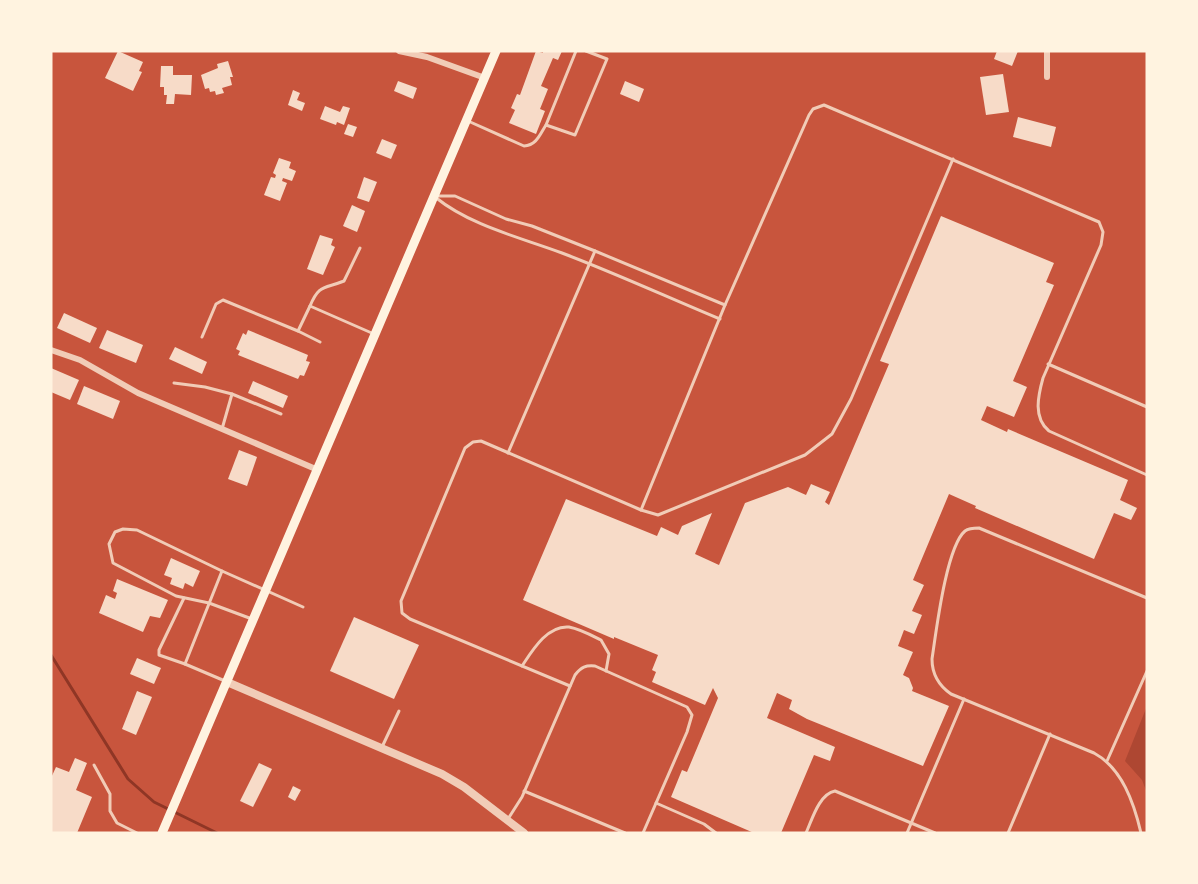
<svg xmlns="http://www.w3.org/2000/svg" width="1198" height="884" font-family="Raleway,sans-serif">
<style>
.green{fill:#ae4732}
.lines{fill:none;stroke-linecap:round;stroke-linejoin:round}
.stream{stroke:#8f3625;stroke-width:3}
.building{fill:#f7dbc8}
.service{stroke:#f1ccb7;stroke-width:3}
.minor{stroke:#f1ccb7;stroke-width:6}
.tertiary{stroke:#f1ccb7;stroke-width:8}
.primary{stroke:#fff3e0;stroke-width:9}
</style>
<rect width="100%" height="100%" fill="#c8553d"/>
<!-- green -->
<path class="green" d="M1147,706V793L1142,780L1125,761Z"/>
<g class="lines">
<!-- stream -->
<path class="stream" d="M51,655L128,779L154,802L217,833"/>
</g>
<!-- building -->
<g class="building">
<path d="M118,51L143,62L139,71L142,72L133,91L105,78Z"/>
<path d="M536,51L543,53V51H562L558,60L553,58L541,86L548,89L540,109L545,111L536,134L509,123L515,110L511,108L517,94L520,95Z"/>
<path d="M997,51H1018L1012,66L994,59Z"/>
<path d="M228,61L233,77H230L232,85L222,88L224,93L216,95L215,91L210,92L209,88L205,89L201,75L218,68L217,64Z"/>
<path d="M161,66H173V75H192L191,95L175,94L174,104H166L167,95H164V87H160Z"/>
<path d="M1003,74L1009,112L986,115L980,77Z"/>
<path d="M398,81L417,88L413,99L394,91Z"/>
<path d="M625,81L644,89L639,102L620,94Z"/>
<path d="M293,90L300,93L297,100L305,103L302,111L288,105Z"/>
<path d="M325,106L340,112L343,106L350,108L344,125L337,122L336,125L320,119Z"/>
<path d="M1018,117L1056,127L1051,147L1013,137Z"/>
<path d="M348,124L357,127L353,137L344,134Z"/>
<path d="M382,139L397,145L391,159L376,153Z"/>
<path d="M279,158L291,162L289,168L296,171L292,181L283,178L282,181L287,183L280,201L264,195L271,177L275,178L276,175L273,173Z"/>
<path d="M364,177L377,182L369,202L357,198Z"/>
<path d="M352,205L365,211L357,232L343,226Z"/>
<path d="M941,216L1054,263L1046,282L1054,285L1013,381L1027,387L1014,417L987,406L981,420L1007,432L1008,429L1128,480L1120,500L1137,508L1131,520L1114,513L1094,559L975,508L976,506L949,494L913,580L924,585L912,611L922,615L914,634L904,630L898,646L913,652L903,675L909,678L913,688L912,691L949,706L923,766L807,719L789,709L792,700L777,693L767,718L835,747L830,761L814,755L781,833H754L671,797L682,770L687,772L718,698L713,688L705,705L652,682L656,672L652,670L658,655L614,637V639L523,600L566,499L657,536L661,527L678,535L682,526L712,513L695,554L719,565L745,503L788,487L806,495L811,484L830,492L825,502L829,505L889,364L880,361Z"/>
<path d="M320,235L333,239L331,245L335,247L323,275L307,269Z"/>
<path d="M64,313L97,328L90,343L57,328Z"/>
<path d="M107,330L143,345L136,363L99,348Z"/>
<path d="M248,330L308,355L306,361L310,362L304,376L300,375L298,379L238,355L240,351L236,349L243,333L246,335Z"/>
<path d="M175,347L207,362L202,374L169,359Z"/>
<path d="M51,368L79,380L70,400L51,392Z"/>
<path d="M253,381L288,396L283,408L248,393Z"/>
<path d="M84,386L120,401L113,419L77,404Z"/>
<path d="M239,450L257,457L247,486L228,479Z"/>
<path d="M171,558L200,571L193,587L185,583L183,589L170,584L172,578L164,575Z"/>
<path d="M117,579L168,600L160,618L150,616L143,632L99,613L106,595L115,599L117,593L113,591Z"/>
<path d="M354,617L419,645L394,699L330,671Z"/>
<path d="M137,658L161,668L154,684L130,674Z"/>
<path d="M137,691L152,697L136,735L122,729Z"/>
<path d="M75,758L87,763L76,790L92,797L77,833H51V778L56,767L69,772Z"/>
<path d="M259,763L272,769L253,807L240,801Z"/>
<path d="M293,786L301,790L295,801L288,797Z"/>
</g>
<g class="lines">
<!-- service -->
<g class="service">
<path d="M468,121L524,146C537,145 540,134 546,125L575,135L607,59L586,51"/>
<path d="M546,125L576,51"/>
<path d="M436,196H455L506,219L532,226L595,251L725,305"/>
<path d="M435,197C471,226 519,237 562,253C615,273 667,297 720,319"/>
<path d="M310,306C319,284 324,289 344,281L360,248"/>
<path d="M298,331L310,306L374,334"/>
<path d="M202,337L216,304L223,300L298,331L320,342"/>
<path d="M1048,364L1147,407"/>
<path d="M174,383L205,387L232,394L222,429"/>
<path d="M232,394L281,414"/>
<path d="M508,453L595,251"/>
<path d="M641,510L725,305L809,115L813,109L824,105L1099,222L1103,232L1101,245L1043,378C1038,396 1033,418 1049,431L1147,475"/>
<path d="M222,571L137,530L123,529L115,532L109,544L113,563L176,596L209,603L252,619"/>
<path d="M184,598L159,650V655L185,664"/>
<path d="M522,666C532,651 547,625 569,627C580,629 591,635 601,640L609,654L606,671"/>
<path d="M225,681L185,664L222,571L303,607"/>
<path d="M570,686L410,619L402,613L401,601L465,448L473,442L481,441L641,510L658,515L805,455L832,434L851,399L953,159"/>
<path d="M382,747L399,711"/>
<path d="M1107,761L1147,671"/>
<path d="M94,765L110,794V811L117,823L137,833"/>
<path d="M524,791L625,833"/>
<path d="M656,803L704,824L716,833"/>
<path d="M508,819L522,797L575,675C581,667 586,665 595,666L687,707L692,715L687,732L643,833"/>
<path d="M806,833C812,820 819,794 835,791L935,833"/>
<path d="M907,833L964,699"/>
<path d="M1008,833L1050,734"/>
<path d="M1141,833C1134,803 1122,768 1094,753L951,694C938,685 932,674 932,659C936,633 946,547 965,531C969,528 974,528 979,528L1147,598"/>
</g>
<!-- minor -->
<g class="minor">
<path d="M399,51L427,57L485,78"/>
<path d="M1047,51V77"/>
<path d="M51,350L80,360L138,393L318,470"/>
</g>
<!-- tertiary -->
<path class="tertiary" d="M227,682L442,774L464,787L524,833"/>
<!-- primary -->
<path class="primary" d="M162,833L496,51"/>
</g>
<!-- border -->
<rect width="1198" height="884" fill="none" stroke="#fff3e0" stroke-width="105"/>
</svg>
